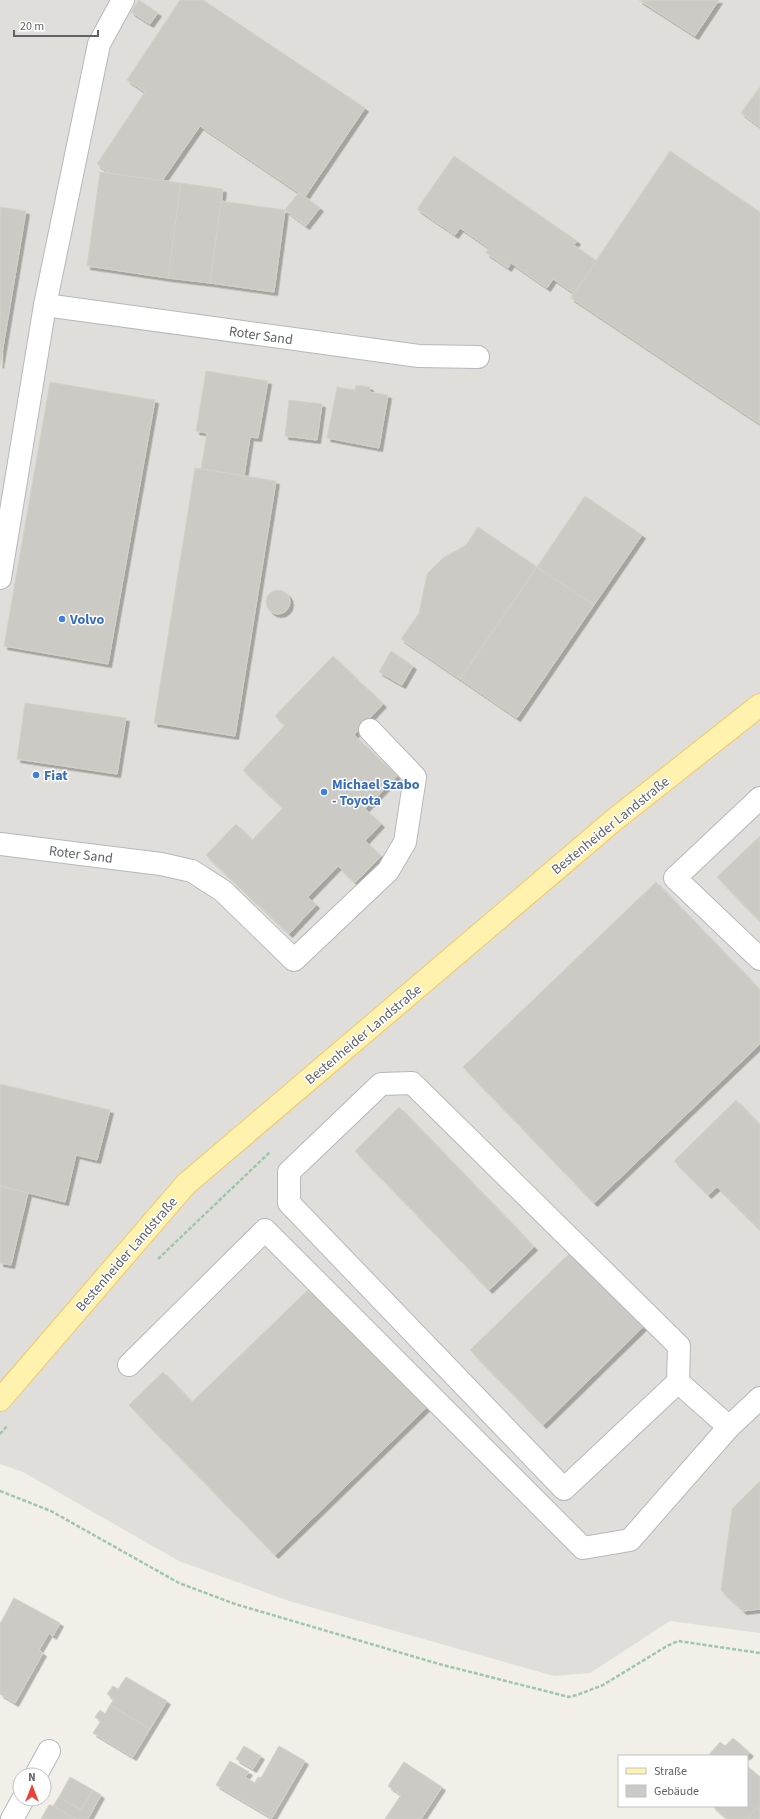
<svg xmlns="http://www.w3.org/2000/svg" width="760" height="1819" font-family="'Source Sans 3',sans-serif">
<style>
.industrial{fill:#e0deda}
.building{fill:#cccac5;stroke:#d6d1c6;filter:url(#shadow)}
.lines{fill:none;stroke-linecap:round;stroke-linejoin:round}
.minor-casing{stroke:#b5b8bc;stroke-width:24}
.major-casing{stroke:#f2c960;stroke-width:24}
.path{stroke:#9cc7a9;stroke-width:2.5;stroke-dasharray:4 2;stroke-linecap:butt}
.minor{stroke:#fff;stroke-width:22}
.major{stroke:#fff2af;stroke-width:22}
.shop-dot{fill:#3f7fe0;stroke:#fff;stroke-width:1.5}
.labels{text-anchor:middle;stroke-width:3;stroke-linejoin:round;paint-order:stroke}
.street-label{font-size:14px;fill:#5f6368;stroke:#fff}
.shop-label{font-size:14px;font-weight:bold;fill:#366cbe;stroke:#fff;text-anchor:start}
</style>
<defs>
<filter id="shadow"><feDropShadow dx="3.5" dy="3.5" stdDeviation="0" flood-color="#0004"/></filter>
</defs>
<rect width="100%" height="100%" fill="#f1efe8"/>
<!-- industrial -->
<path class="industrial" d="M0,0H760V1633L670,1621L590,1673L554,1676L289,1601L179,1561L23,1472L0,1464Z"/>
<!-- building -->
<g class="building">
<path d="M139,0L158,13L150,24L131,12Z"/>
<path d="M180,0H203L365,108L305,197L200,126L162,181L111,174L97,164L145,92L127,80Z"/>
<path d="M639,0H719L695,36Z"/>
<path d="M760,87V127L741,113Z"/>
<path d="M670,151L760,212V424L571,298Z"/>
<path d="M454,156L577,241L574,245L597,261L574,293L553,279L547,288L511,263L508,268L486,253L489,248L460,228L455,235L417,209Z"/>
<path d="M100,172L181,183L168,278L87,266Z"/>
<path d="M181,183L223,189L210,283L168,278Z"/>
<path d="M299,192L320,208L306,226L285,210Z"/>
<path d="M221,201L285,210L274,292L210,283Z"/>
<path d="M0,207L26,211L0,365Z"/>
<path d="M206,371L268,381L258,438L250,437L244,476L201,469L207,433L196,431Z"/>
<path d="M50,382L155,400L108,664L4,646Z"/>
<path d="M356,385L370,387L369,392L388,395L379,448L327,438L337,387L355,390Z"/>
<path d="M289,400L322,404L317,440L285,436Z"/>
<path d="M195,468L276,481L235,736L154,723Z"/>
<path d="M585,496L642,535L594,605L537,567Z"/>
<path d="M478,527L537,567L460,679L401,639L419,613L427,574L443,558L466,545Z"/>
<path d="M537,567L594,605L517,718L460,679Z"/>
<circle cx="278" cy="602" r="12"/>
<path d="M391,651L413,666L402,685L379,672Z"/>
<path d="M333,656L383,704L354,735L397,776L365,809L381,824L365,841L381,856L355,883L338,866L308,897L316,905L289,934L206,855L236,824L252,840L283,808L243,770L285,725L275,716Z"/>
<path d="M25,703L126,718L117,774L17,759Z"/>
<path d="M760,836V921L717,877Z"/>
<path d="M656,882L760,990V1044L594,1203L463,1067Z"/>
<path d="M0,1084L110,1110L97,1160L76,1155L65,1202L0,1186Z"/>
<path d="M736,1100L760,1125V1230L717,1187L708,1195L674,1161Z"/>
<path d="M399,1107L534,1247L489,1290L355,1151Z"/>
<path d="M0,1186L28,1193L11,1265L0,1263Z"/>
<path d="M572,1251L644,1326L543,1425L470,1350Z"/>
<path d="M313,1285L429,1405L275,1555L129,1405L163,1372L192,1402Z"/>
<path d="M760,1481V1609L743,1611L721,1590L732,1509Z"/>
<path d="M14,1598L60,1623L53,1636L49,1633L39,1650L43,1653L15,1703L0,1694V1624Z"/>
<path d="M126,1677L167,1701L150,1729L110,1705L114,1699L107,1694L113,1686L118,1689Z"/>
<path d="M110,1705L150,1729L133,1757L93,1733L101,1721L95,1717L100,1710L105,1714Z"/>
<path d="M733,1738L750,1753L747,1756H708L720,1742L725,1746Z"/>
<path d="M244,1746L261,1756L253,1769L236,1759Z"/>
<path d="M279,1746L305,1761L272,1818L216,1785L230,1761L249,1772L245,1777L255,1783L258,1777L261,1778Z"/>
<path d="M404,1762L442,1787L421,1819H385L401,1795L388,1786Z"/>
<path d="M747,1766L760,1777V1810L757,1807L747,1819H727L712,1806H747Z"/>
<path d="M70,1777L93,1790L81,1810L59,1797Z"/>
<path d="M93,1790L101,1795L88,1819H75L53,1806L59,1797L81,1810Z"/>
<path d="M49,1805L53,1806L75,1819H41Z"/>
<path d="M757,1807L760,1810V1819H747Z"/>
</g>
<g class="lines">
<!-- minor casing -->
<g class="minor-casing">
<g id="minor">
<path d="M45,305L419,356L478,357"/>
<path d="M0,578L45,305L99,44L123,0"/>
<path d="M760,798L675,878L760,959"/>
<path d="M0,844L161,864L192,871L223,891L294,960L388,871L405,842L415,777L370,730"/>
<path d="M129,1365L265,1230L583,1548L630,1540L729,1427L760,1398"/>
<path d="M678,1382L564,1489L289,1203V1172L381,1084L412,1083L679,1346L678,1382L729,1427"/>
<path d="M36,1775L49,1751"/>
<path d="M12,1819L23,1799"/>
</g>
</g>
<!-- major casing -->
<g class="major-casing">
<path id="major" d="M0,1400L186,1184L614,820L760,705"/>
</g>
<!-- path -->
<g class="path">
<path d="M158,1259L270,1152"/>
<path d="M0,1434L7,1426"/>
<path d="M0,1491L51,1511L179,1583L235,1604L439,1664L569,1697L577,1695L603,1685L667,1646L678,1641L760,1653"/>
</g>
<!-- minor -->
<use href="#minor" class="minor"/>
<!-- major -->
<use href="#major" class="major"/>
</g>
<!-- markers -->
<g class="shop-dot">
<circle cx="62" cy="619" r="4"/>
<circle cx="36" cy="775" r="4"/>
<circle cx="324" cy="792" r="4"/>
</g>
<g class="labels">
<!-- street labels -->
<g class="street-label">
<text transform="translate(261 335) rotate(8)" y="5">Roter Sand</text>
<text transform="translate(610 825) rotate(-39)" y="5">Bestenheider Landstraße</text>
<text transform="translate(81 854) rotate(7)" y="5">Roter Sand</text>
<text transform="translate(363 1034) rotate(-40)" y="5">Bestenheider Landstraße</text>
<text transform="translate(126 1254) rotate(-49)" y="5">Bestenheider Landstraße</text>
</g>
<!-- shop labels -->
<g class="shop-label">
<text x="70" y="624">Volvo</text>
<text x="44" y="780">Fiat</text>
<text x="332" y="789">Michael Szabo<tspan x="332" dy="16">- Toyota</tspan></text>
</g>
</g>
<!-- legend -->
<rect x="618" y="1755" width="130" height="52" fill="#ffffff" stroke="#bfc1c3"/>
<rect x="626" y="1768" width="20" height="6" fill="#fff2af" stroke="#bfc1c3"/>
<text x="654" y="1775" font-size="12" fill="#5f6368">Straße</text>
<rect x="626" y="1785" width="20" height="12" fill="#cccac5" stroke="#bfc1c3"/>
<text x="654" y="1795" font-size="12" fill="#5f6368">Gebäude</text>
<!-- north arrow -->
<g transform="translate(32 1787)"><circle r="19" fill="#ffffff" stroke="#bfc1c3"/>
<path d="M0-3L7 15L0 10L-7 15Z" fill="#ea4335"/>
<text y="-6" font-size="11" font-weight="bold" text-anchor="middle" fill="#5f6368">N</text>
</g>
<!-- scale -->
<path d="M14 30v6h84v-6" fill="none" stroke="#5f6368" stroke-width="2"/>
<text x="20" y="30" font-size="12" fill="#5f6368" stroke="#ffffff" stroke-width="3" paint-order="stroke">20 m</text>
</svg>
